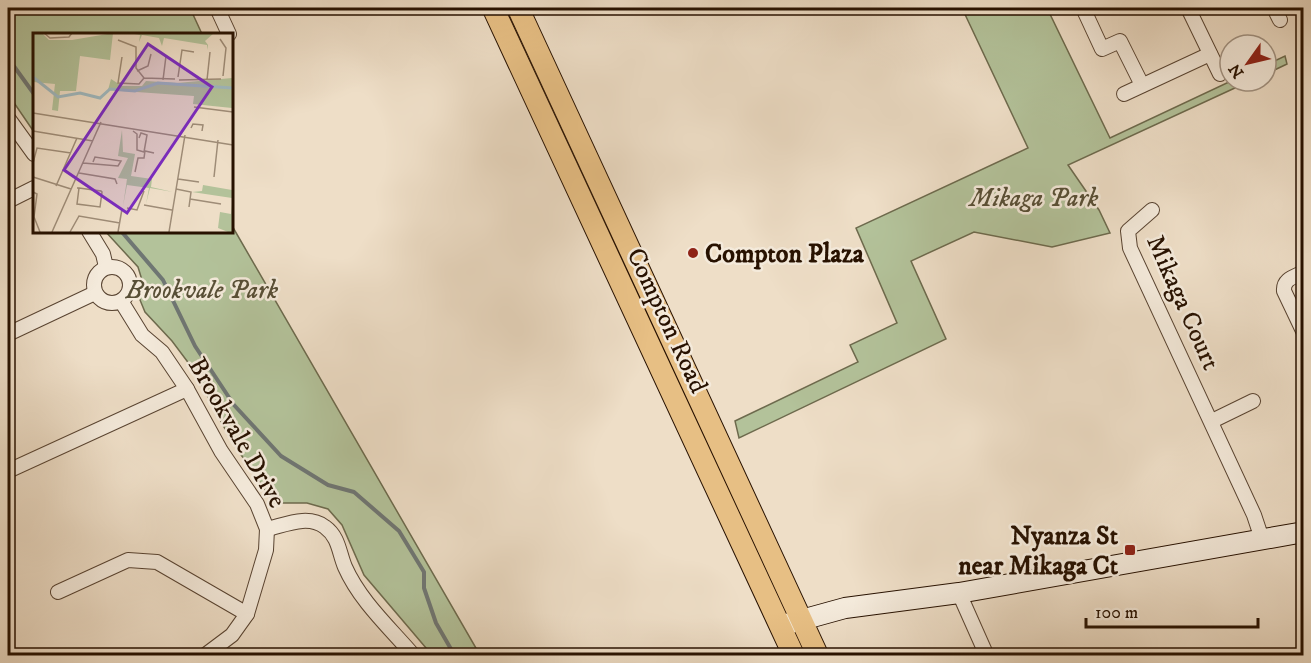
<svg xmlns="http://www.w3.org/2000/svg" width="1311" height="663" font-family="'IM FELL DW Pica',serif">
<style>
.green{fill:#b3c29a;stroke:#6d6a4d;stroke-width:1.5}
.lines{fill:none;stroke-linecap:round;stroke-linejoin:round}
.stream{stroke:#6f7673;stroke-width:4}
.street-casing{stroke:#594432;stroke-width:16}
.secondary-casing{stroke:#271100;stroke-width:22}
.primary-casing{stroke:#271100;stroke-width:23}
.street{stroke:#f4eadb;stroke-width:14}
.secondary{stroke:#f4eadb;stroke-width:20}
.primary{stroke:#e7bf84;stroke-width:21}
.poi-dot{fill:#8f2418;stroke:#f4eadb;stroke-width:2}
.labels{text-anchor:middle;stroke-width:5;stroke-linejoin:round;paint-order:stroke}
.park-label{font-size:26px;font-style:italic;fill:#584f36;stroke:#f4eadb}
.poi-label{font-size:26px;font-weight:bold;fill:#271100;stroke:#f4eadb;text-anchor:start}
.street-label{font-size:26px;fill:#271100;stroke:#f4eadb}
.inset-river{fill:none;stroke:#9fb9c0;stroke-width:3}
.inset-road{fill:none;stroke:#9e8c77;stroke-width:1.5}
.view{fill:#7b2cbf;fill-opacity:0.15;stroke:#7b2cbf;stroke-width:3}
.inset-edge{fill:none;stroke:#271100;stroke-width:3}
</style>
<rect width="100%" height="100%" fill="#eedec7"/>
<filter id="stains"><feTurbulence type="fractalNoise" baseFrequency=".00333" numOctaves="4"/><feColorMatrix values="0 0 0 0 .2 0 0 0 0 .09 0 0 0 0 .02 0 0 0 .5 -.17"/></filter>
<radialGradient id="worn" r=".72"><stop offset=".6" stop-color="#630" stop-opacity="0"/><stop offset="1" stop-color="#630" stop-opacity=".3"/></radialGradient>
<!-- green -->
<g class="green">
<path d="M8,8H190L202,34H34V132L8,94Z"/>
<path d="M962,8H1047L1110,138L1231,81H1250L1068,165L1099,210L1110,233L1052,247L974,232L911,261L946,339L739,438L735,421L858,362L850,345L897,323L856,228L1028,148Z"/>
<path d="M1285,56L1287,64L1266,74V65Z"/>
<path d="M231,224L480,655H432L364,575L342,525L328,509L307,503H274L231,440L193,369L172,341L145,312L140,300L142,280L138,267L105,231H231Z"/>
</g>
<g class="lines">
<!-- stream -->
<g class="stream">
<path d="M8,58L34,94"/>
<path d="M121,231L163,280L195,346L234,405L281,456L328,485L354,492L399,531L424,572V588L436,623L455,656"/>
</g>
<!-- street casing -->
<g class="street-casing">
<g id="street">
<path d="M217,8L229,34"/>
<path d="M1083,8L1102,49L1120,41L1142,85"/>
<path d="M1188,8L1220,74"/>
<path d="M1274,8L1280,20"/>
<path d="M1124,94L1210,54"/>
<path d="M8,118L34,154"/>
<path d="M8,201L34,188"/>
<path d="M1152,210L1128,231L1130,248L1254,515L1262,539"/>
<path d="M89,231L103,254L106,267"/>
<circle cx="112" cy="285" r="18"/>
<path d="M1304,272C1294,277 1283,279 1284,291L1304,333"/>
<path d="M121,301L142,335L162,352L187,389L221,451L257,504L267,529L266,550L247,614L232,635L204,656"/>
<path d="M8,334L95,293"/>
<path d="M1212,421L1253,401"/>
<path d="M8,471L187,389"/>
<path d="M267,529C285,525 308,514 325,527C339,537 339,553 345,567C360,601 390,628 414,656"/>
<path d="M58,592L128,560L157,562L247,614"/>
<path d="M959,593L987,656"/>
</g>
</g>
<!-- secondary casing -->
<g class="secondary-casing">
<path id="secondary" d="M787,624L845,608L959,593L1304,532"/>
</g>
<!-- primary casing -->
<g class="primary-casing">
<g id="primary">
<path d="M493,8L794,656"/>
<path d="M518,8L818,656"/>
</g>
</g>
<!-- street -->
<use href="#street" class="street"/>
<!-- secondary -->
<use href="#secondary" class="secondary"/>
<!-- primary -->
<use href="#primary" class="primary"/>
</g>
<!-- markers -->
<g class="poi-dot">
<circle cx="693" cy="253" r="6"/>
<rect x="1124" y="544" width="12" height="12" rx="3"/>
</g>
<g class="labels">
<!-- park labels -->
<g class="park-label">
<text x="1034" y="206">Mikaga Park</text>
<text x="202" y="298">Brookvale Park</text>
</g>
<!-- poi labels -->
<g class="poi-label">
<text x="705" y="262">Compton Plaza</text>
<text x="1118" y="544" text-anchor="end">Nyanza St<tspan x="1118" dy="30">near Mikaga Ct</tspan></text>
</g>
<!-- street labels -->
<g class="street-label">
<text transform="translate(1184 302) rotate(66)" y="9">Mikaga Court</text>
<text transform="translate(668 320) rotate(65)" y="9">Compton Road</text>
<text transform="translate(238 432) rotate(60)" y="9">Brookvale Drive</text>
</g>
</g>
<!-- overview -->
<g transform="translate(33 33)">
<rect width="200" height="200" fill="#eedec7"/>
<path d="M0,0H9L16,7H39L80,0L77,27L47,23L43,58H27L25,78L19,77L22,51L0,49ZM96,0H181L172,8L175,12V17L174,12L131,5L129,13L126,5L109,2L106,9L107,2ZM199,45V75L160,71L161,63L75,57L78,46L89,53H109L113,48L144,50ZM89,97L90,119L102,121L98,143L119,146L118,154L140,159L117,155L113,171L116,155L94,152L90,173L94,146L85,145L95,125L85,123ZM170,152L199,157V165L159,159L169,158ZM199,171V199H195L185,195L187,179L198,181Z" fill="#b3c29a"/>
<path class="inset-river" d="M0,44L25,64L47,60L67,65L77,56L102,58L125,50L200,55"/>
<path class="inset-road" d="M11,0L17,5L36,4L39,0M187,6L193,15L190,43M85,7L103,14V35L111,45L142,46M89,24L85,50L106,51L111,45M104,38L115,33L118,21M145,44L149,17L161,19M130,47L133,23M146,47L188,46M174,47L177,19M161,74L200,79M0,80L200,112M158,95L160,91L170,92L169,98M0,98L60,108M100,98L104,101V117L111,119L114,102L108,100L106,105M0,130L4,115L38,120M50,130L85,133L88,128L62,124L60,129M102,139L105,125H111L112,118L121,120M46,140L82,146L84,151M0,144L38,156M181,144L185,107M145,146L166,149M23,153L44,105M44,155H46L68,158L69,159L67,174L44,171L46,155M143,156L158,159L156,174M0,159L4,161L1,184L7,199M157,166L188,171M111,172L139,177M94,175L104,177L111,158M19,199L68,89M37,199L46,183L87,190M85,199L89,176M136,199L152,102"/>
<path class="view" d="M115,11L179,54L94,180L31,137Z"/>
<rect width="200" height="200" class="inset-edge"/>
</g>
<!-- margin -->
<rect width="1311" height="663" fill="none" stroke="#eedec7" stroke-width="30"/>
<rect x="9" y="9" width="1293" height="645" fill="none" stroke="#271100" stroke-width="3"/>
<rect x="15" y="15" width="1281" height="633" fill="none" stroke="#271100" stroke-width="1.5"/>
<!-- north arrow -->
<g transform="translate(1248 63) rotate(236)"><circle r="28" fill="#f4eadb" stroke="#a29383" stroke-width="1.5"/>
<path d="M0-4.5L10 22L0 15L-10 22Z" fill="#8f2418"/>
<text y="-9" font-size="16" font-weight="bold" text-anchor="middle" fill="#271100">N</text>
</g>
<!-- scale -->
<path d="M1086 618v9h172v-9" fill="none" stroke="#271100" stroke-width="3"/>
<text x="1095" y="618" font-size="18" fill="#271100" stroke="#f4eadb" stroke-width="4.5" paint-order="stroke">100 m</text>
<rect width="100%" height="100%" filter="url(#stains)"/>
<rect width="100%" height="100%" fill="url(#worn)"/>
</svg>
